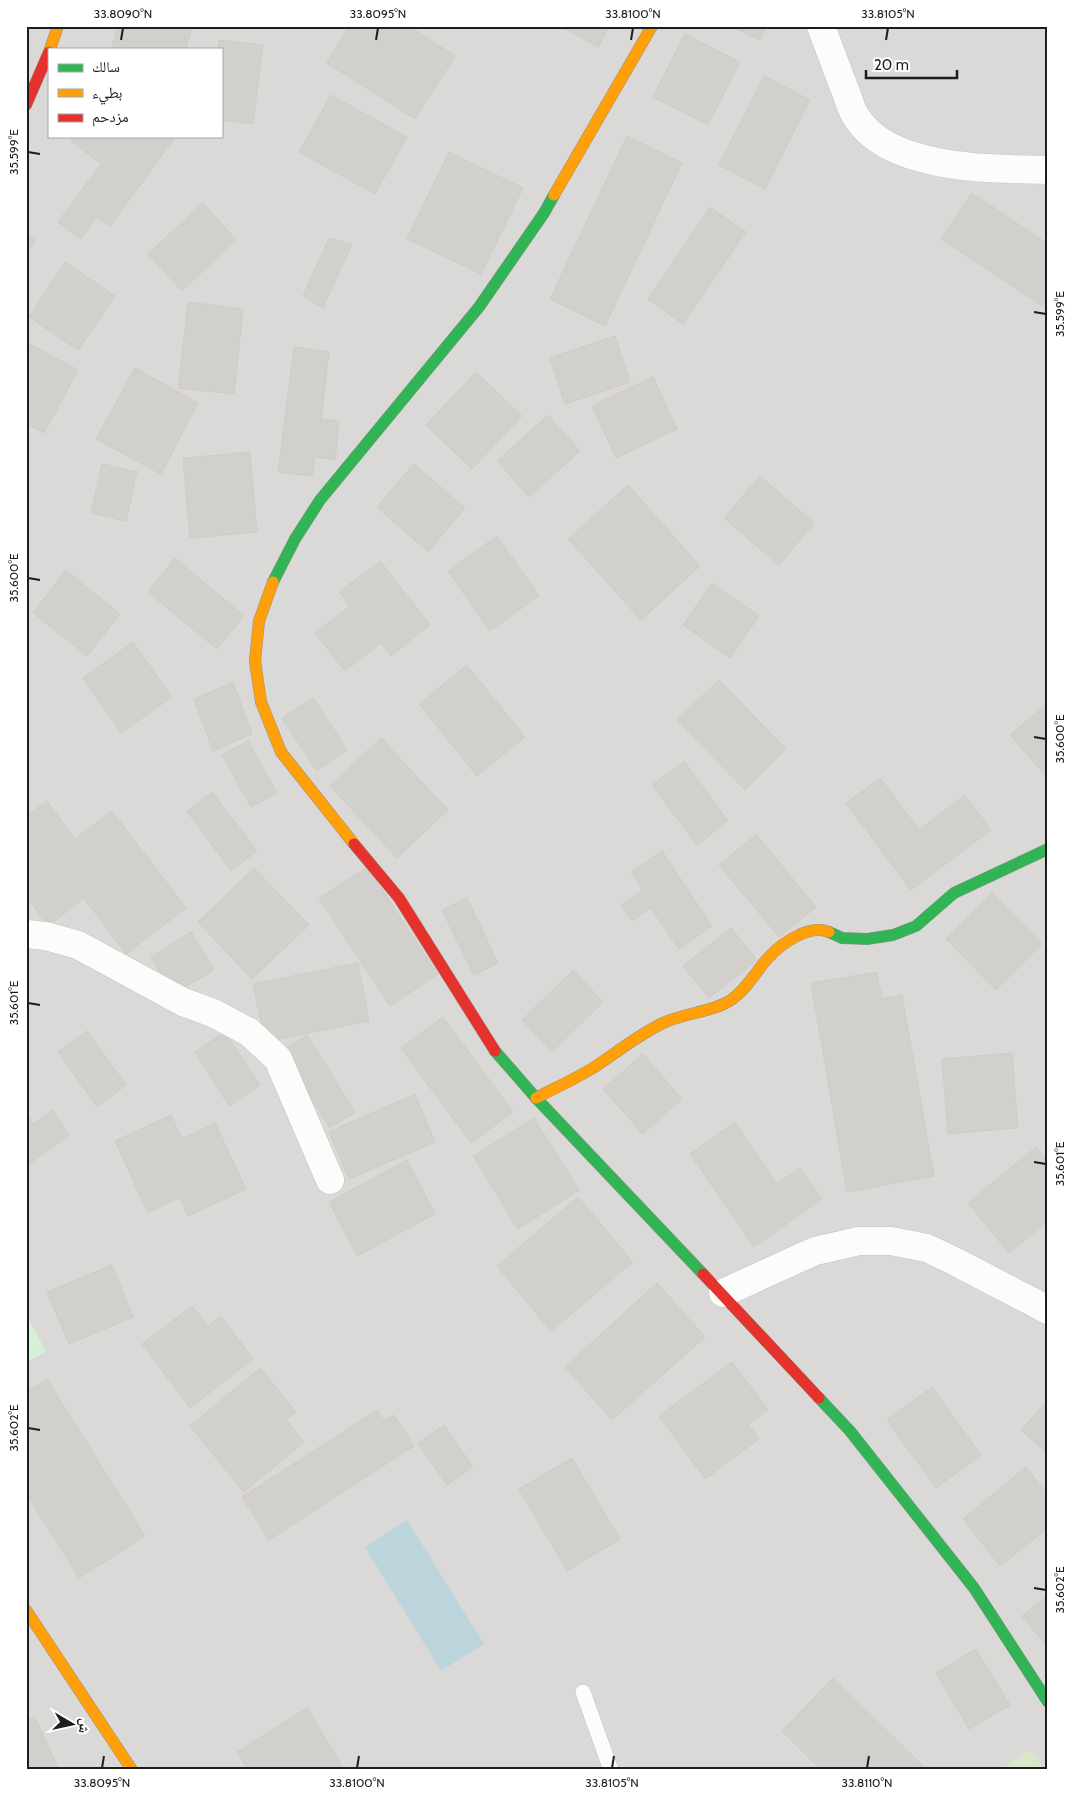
<svg xmlns="http://www.w3.org/2000/svg" width="1074" height="1796" font-family="Cabin,'Noto Naskh Arabic',sans-serif">
<style>
.residential{fill:#dbd9d7;fill-rule:evenodd}
.grass{fill:#d8e7c7}
.park{fill:#d6f0d6}
.water{fill:#bcd5dd}
.building{fill:#d2d0cd;stroke:#cfcbc7}
.lines{fill:none;stroke-linecap:round;stroke-linejoin:round}
.lane-casing{stroke:#c4c4c2;stroke-width:16}
.street-casing{stroke:#c4c4c2;stroke-width:29}
.fast-casing{stroke:#929480;stroke-width:12}
.slow-casing{stroke:#929480;stroke-width:12}
.jam-casing{stroke:#929480;stroke-width:12}
.lane{stroke:#fcfcfb;stroke-width:15}
.street{stroke:#fcfcfb;stroke-width:28}
.fast{stroke:#30b455;stroke-width:11}
.slow{stroke:#ff9f0a;stroke-width:11}
.jam{stroke:#e5322d;stroke-width:11}
.ticks{fill:none;stroke:#1d1d1d;stroke-width:2}
.neatline{fill:none;stroke:#1d1d1d;stroke-width:2}
.ticks-label{font-size:12px;text-anchor:middle;fill:#1d1d1d}
</style>
<rect width="100%" height="100%" fill="#eceae6"/>
<!-- residential -->
<path class="residential" d="M26,26H1048V1770H26ZM49,49H221V136H49Z"/>
<!-- grass -->
<path class="grass" d="M1031,1750L1044,1770H999Z"/>
<!-- park -->
<path class="park" d="M26,1314L46,1352L26,1362Z"/>
<!-- water -->
<path class="water" d="M407,1520L484,1644L441,1671L365,1547Z"/>
<!-- building -->
<g class="building">
<path d="M118,26H192L186,49H111Z"/>
<path d="M349,26H376L384,31L387,26H409L455,56L415,119L327,63Z"/>
<path d="M560,26H609L598,47Z"/>
<path d="M730,26H767L760,40Z"/>
<path d="M685,34L740,62L708,125L653,97Z"/>
<path d="M219,40L263,45L253,124L221,120V49H218Z"/>
<path d="M764,76L810,100L765,189L719,165Z"/>
<path d="M331,95L407,137L375,194L299,152Z"/>
<path d="M74,136H176L110,226L97,217L81,239L58,222L101,164L71,141Z"/>
<path d="M627,136L682,163L605,326L550,299Z"/>
<path d="M449,152L523,188L481,274L407,239Z"/>
<path d="M972,193L1048,244V310L941,239Z"/>
<path d="M203,203L236,240L182,291L148,254Z"/>
<path d="M710,207L746,232L683,324L648,299Z"/>
<path d="M26,233L36,240L26,253Z"/>
<path d="M329,238L352,244L323,308L303,296Z"/>
<path d="M65,262L115,296L78,350L29,317Z"/>
<path d="M188,302L243,309L234,394L178,388Z"/>
<path d="M615,336L630,382L565,404L550,358Z"/>
<path d="M26,342L78,370L44,433L26,423Z"/>
<path d="M294,347L329,352L321,419L339,421L335,460L315,457L312,476L278,472Z"/>
<path d="M135,368L198,403L161,474L96,439Z"/>
<path d="M476,372L522,416L472,469L426,425Z"/>
<path d="M653,377L677,429L616,458L592,406Z"/>
<path d="M548,415L580,451L529,497L497,461Z"/>
<path d="M250,452L257,532L190,538L183,458Z"/>
<path d="M102,464L137,472L126,521L91,513Z"/>
<path d="M414,464L465,508L428,552L377,507Z"/>
<path d="M760,476L814,523L779,565L724,518Z"/>
<path d="M628,485L700,566L641,620L568,539Z"/>
<path d="M497,536L539,596L490,631L448,571Z"/>
<path d="M175,558L244,616L217,649L148,592Z"/>
<path d="M380,561L430,625L391,656L381,643L345,671L315,633L350,606L339,592Z"/>
<path d="M66,570L120,614L87,656L33,613Z"/>
<path d="M712,583L759,616L730,658L683,625Z"/>
<path d="M133,642L172,697L121,733L83,678Z"/>
<path d="M467,665L525,737L477,776L419,704Z"/>
<path d="M719,680L786,749L745,790L677,720Z"/>
<path d="M233,682L252,734L213,751L194,699Z"/>
<path d="M313,698L347,750L317,771L282,718Z"/>
<path d="M1048,702V778L1010,735Z"/>
<path d="M381,738L448,810L397,858L330,786Z"/>
<path d="M248,741L277,793L251,807L222,755Z"/>
<path d="M684,761L728,821L697,845L652,785Z"/>
<path d="M880,778L919,830L965,795L991,830L911,890L846,803Z"/>
<path d="M212,792L257,851L231,871L187,811Z"/>
<path d="M47,801L75,839L112,811L186,908L126,954L84,898L48,926L26,896V817Z"/>
<path d="M756,834L816,907L779,937L719,865Z"/>
<path d="M662,851L712,926L679,949L651,908L632,921L621,905L643,890L631,872Z"/>
<path d="M367,867L438,974L390,1006L319,898Z"/>
<path d="M254,868L309,925L252,979L198,922Z"/>
<path d="M992,893L1042,944L996,990L946,939Z"/>
<path d="M467,898L498,963L474,975L442,910Z"/>
<path d="M731,928L757,960L709,998L683,966Z"/>
<path d="M191,932L214,970L173,994L151,957Z"/>
<path d="M358,963L369,1021L265,1042L253,984Z"/>
<path d="M573,970L603,1002L552,1052L522,1020Z"/>
<path d="M877,972L882,999L902,995L934,1176L847,1192L811,983Z"/>
<path d="M443,1017L513,1112L471,1143L401,1048Z"/>
<path d="M87,1031L126,1085L97,1107L58,1052Z"/>
<path d="M225,1032L260,1085L229,1106L195,1052Z"/>
<path d="M307,1035L355,1112L330,1128L282,1051Z"/>
<path d="M1012,1053L1018,1128L948,1134L942,1059Z"/>
<path d="M643,1054L682,1099L643,1134L603,1089Z"/>
<path d="M415,1094L435,1142L349,1179L329,1132Z"/>
<path d="M52,1110L69,1135L26,1166V1113L34,1124Z"/>
<path d="M171,1115L182,1139L215,1123L246,1189L188,1216L180,1197L148,1213L115,1141Z"/>
<path d="M534,1118L579,1190L518,1229L473,1156Z"/>
<path d="M735,1122L777,1184L800,1168L822,1199L754,1247L690,1154Z"/>
<path d="M1036,1147L1048,1161V1221L1009,1253L968,1203Z"/>
<path d="M407,1160L435,1214L357,1256L329,1202Z"/>
<path d="M578,1197L633,1262L551,1331L497,1266Z"/>
<path d="M112,1265L133,1317L69,1344L47,1292Z"/>
<path d="M657,1283L705,1337L612,1420L565,1367Z"/>
<path d="M192,1306L208,1326L221,1316L253,1359L190,1408L142,1344Z"/>
<path d="M732,1362L768,1410L748,1424L759,1439L705,1479L659,1416Z"/>
<path d="M260,1368L296,1412L286,1420L304,1442L244,1492L190,1426Z"/>
<path d="M47,1379L145,1536L79,1578L26,1493V1393Z"/>
<path d="M932,1387L981,1455L936,1488L887,1420Z"/>
<path d="M1048,1400V1454L1021,1430Z"/>
<path d="M377,1410L384,1421L394,1415L414,1446L269,1540L242,1497Z"/>
<path d="M444,1425L473,1467L447,1485L418,1443Z"/>
<path d="M572,1458L620,1539L567,1571L519,1489Z"/>
<path d="M1026,1467L1048,1495V1528L1000,1566L963,1519Z"/>
<path d="M1048,1595V1648L1022,1616Z"/>
<path d="M976,1649L1010,1705L969,1729L936,1673Z"/>
<path d="M833,1678L923,1766L919,1770H821L782,1731Z"/>
<path d="M307,1708L345,1770H248L237,1752Z"/>
<path d="M35,1717L59,1770H26V1721Z"/>
</g>
<g class="lines">
<!-- lane casing -->
<g class="lane-casing">
<path id="lane" d="M583,1692L611,1770"/>
</g>
<!-- street casing -->
<g class="street-casing">
<g id="street">
<path d="M821,26C829,48 837,69 845,90C849,99 851,110 857,118C889,170 994,169 1048,170"/>
<path d="M26,934L46,936L78,945L183,1002L213,1013L249,1032L278,1059L330,1180"/>
<path d="M723,1293L815,1251L859,1241H891L927,1248L956,1262L1048,1310"/>
</g>
</g>
<!-- fast casing -->
<g class="fast-casing">
<g id="fast">
<path d="M273,582L295,539L320,500L479,307L544,213L554,195"/>
<path d="M829,932L842,938L867,939L893,935L916,926L954,893L1048,849"/>
<path d="M495,1051L536,1098L703,1274"/>
<path d="M819,1398L850,1431L974,1588L1048,1702"/>
</g>
</g>
<!-- slow casing -->
<g class="slow-casing">
<g id="slow">
<path d="M50,49L58,26"/>
<path d="M554,195L652,26"/>
<path d="M273,582L259,621L255,661L261,702L281,752L354,844"/>
<path d="M536,1098C555,1088 575,1079 593,1068C616,1053 638,1035 663,1023C684,1013 713,1012 731,1000C747,989 756,971 769,957C782,943 809,924 829,932"/>
<path d="M26,1610L132,1770"/>
</g>
</g>
<!-- jam casing -->
<g class="jam-casing">
<g id="jam">
<path d="M26,105L49,52"/>
<path d="M354,844L399,898L495,1051"/>
<path d="M703,1274L819,1398"/>
</g>
</g>
<!-- lane -->
<use href="#lane" class="lane"/>
<!-- street -->
<use href="#street" class="street"/>
<!-- fast -->
<use href="#fast" class="fast"/>
<!-- slow -->
<use href="#slow" class="slow"/>
<!-- jam -->
<use href="#jam" class="jam"/>
</g>
<!-- ticks -->
<path class="ticks" d="M121,40L123,28M376,40L378,28M631,40L633,28M886,40L888,28M28,152L40,154M1034,312L1046,314M28,578L40,580M1034,737L1046,739M28,1003L40,1005M1034,1162L1046,1164M28,1428L40,1430M1034,1588L1046,1590M102,1768L104,1756M357,1768L359,1756M612,1768L614,1756M867,1768L869,1756"/>
<!-- border -->
<rect width="1074" height="1796" fill="none" stroke="#ffffff" stroke-width="55"/>
<!-- legend -->
<rect x="48" y="48" width="175" height="90" fill="#ffffff" stroke="#a5a5a5"/>
<rect x="58" y="64" width="25" height="8" fill="#30b455" stroke="#a5a5a5"/>
<text x="92" y="72" font-size="15" fill="#1d1d1d">سالك</text>
<rect x="58" y="89" width="25" height="8" fill="#ff9f0a" stroke="#a5a5a5"/>
<text x="92" y="98" font-size="15" fill="#1d1d1d">بطيء</text>
<rect x="58" y="114" width="25" height="8" fill="#e5322d" stroke="#a5a5a5"/>
<text x="92" y="122" font-size="15" fill="#1d1d1d">مزدحم</text>
<!-- north arrow -->
<g transform="translate(72 1724) rotate(99)" stroke="#ffffff" stroke-width="4" paint-order="stroke">
<path d="M0-4L9 19L0 12L-9 19Z" fill="#1d1d1d"/>
<text y="-8" font-size="14" font-weight="bold" text-anchor="middle" fill="#1d1d1d">ش</text>
</g>
<!-- scale -->
<path d="M866 70v8h91v-8" fill="none" stroke="#1d1d1d" stroke-width="2.5"/>
<text x="874" y="70" font-size="15" fill="#1d1d1d" stroke="#ffffff" stroke-width="4" paint-order="stroke">20 m</text>
<rect x="28" y="28" width="1018" height="1740" class="neatline"/>
<g class="ticks-label">
<text x="123" y="18">33.8090°N</text>
<text x="378" y="18">33.8095°N</text>
<text x="633" y="18">33.8100°N</text>
<text x="888" y="18">33.8105°N</text>
<text transform="translate(14 152) rotate(-90)" y="4">35.599°E</text>
<text transform="translate(1060 314) rotate(-90)" y="4">35.599°E</text>
<text transform="translate(14 578) rotate(-90)" y="4">35.600°E</text>
<text transform="translate(1060 739) rotate(-90)" y="4">35.600°E</text>
<text transform="translate(14 1003) rotate(-90)" y="4">35.601°E</text>
<text transform="translate(1060 1164) rotate(-90)" y="4">35.601°E</text>
<text transform="translate(14 1428) rotate(-90)" y="4">35.602°E</text>
<text transform="translate(1060 1590) rotate(-90)" y="4">35.602°E</text>
<text x="102" y="1787">33.8095°N</text>
<text x="357" y="1787">33.8100°N</text>
<text x="612" y="1787">33.8105°N</text>
<text x="867" y="1787">33.8110°N</text>
</g>
</svg>
